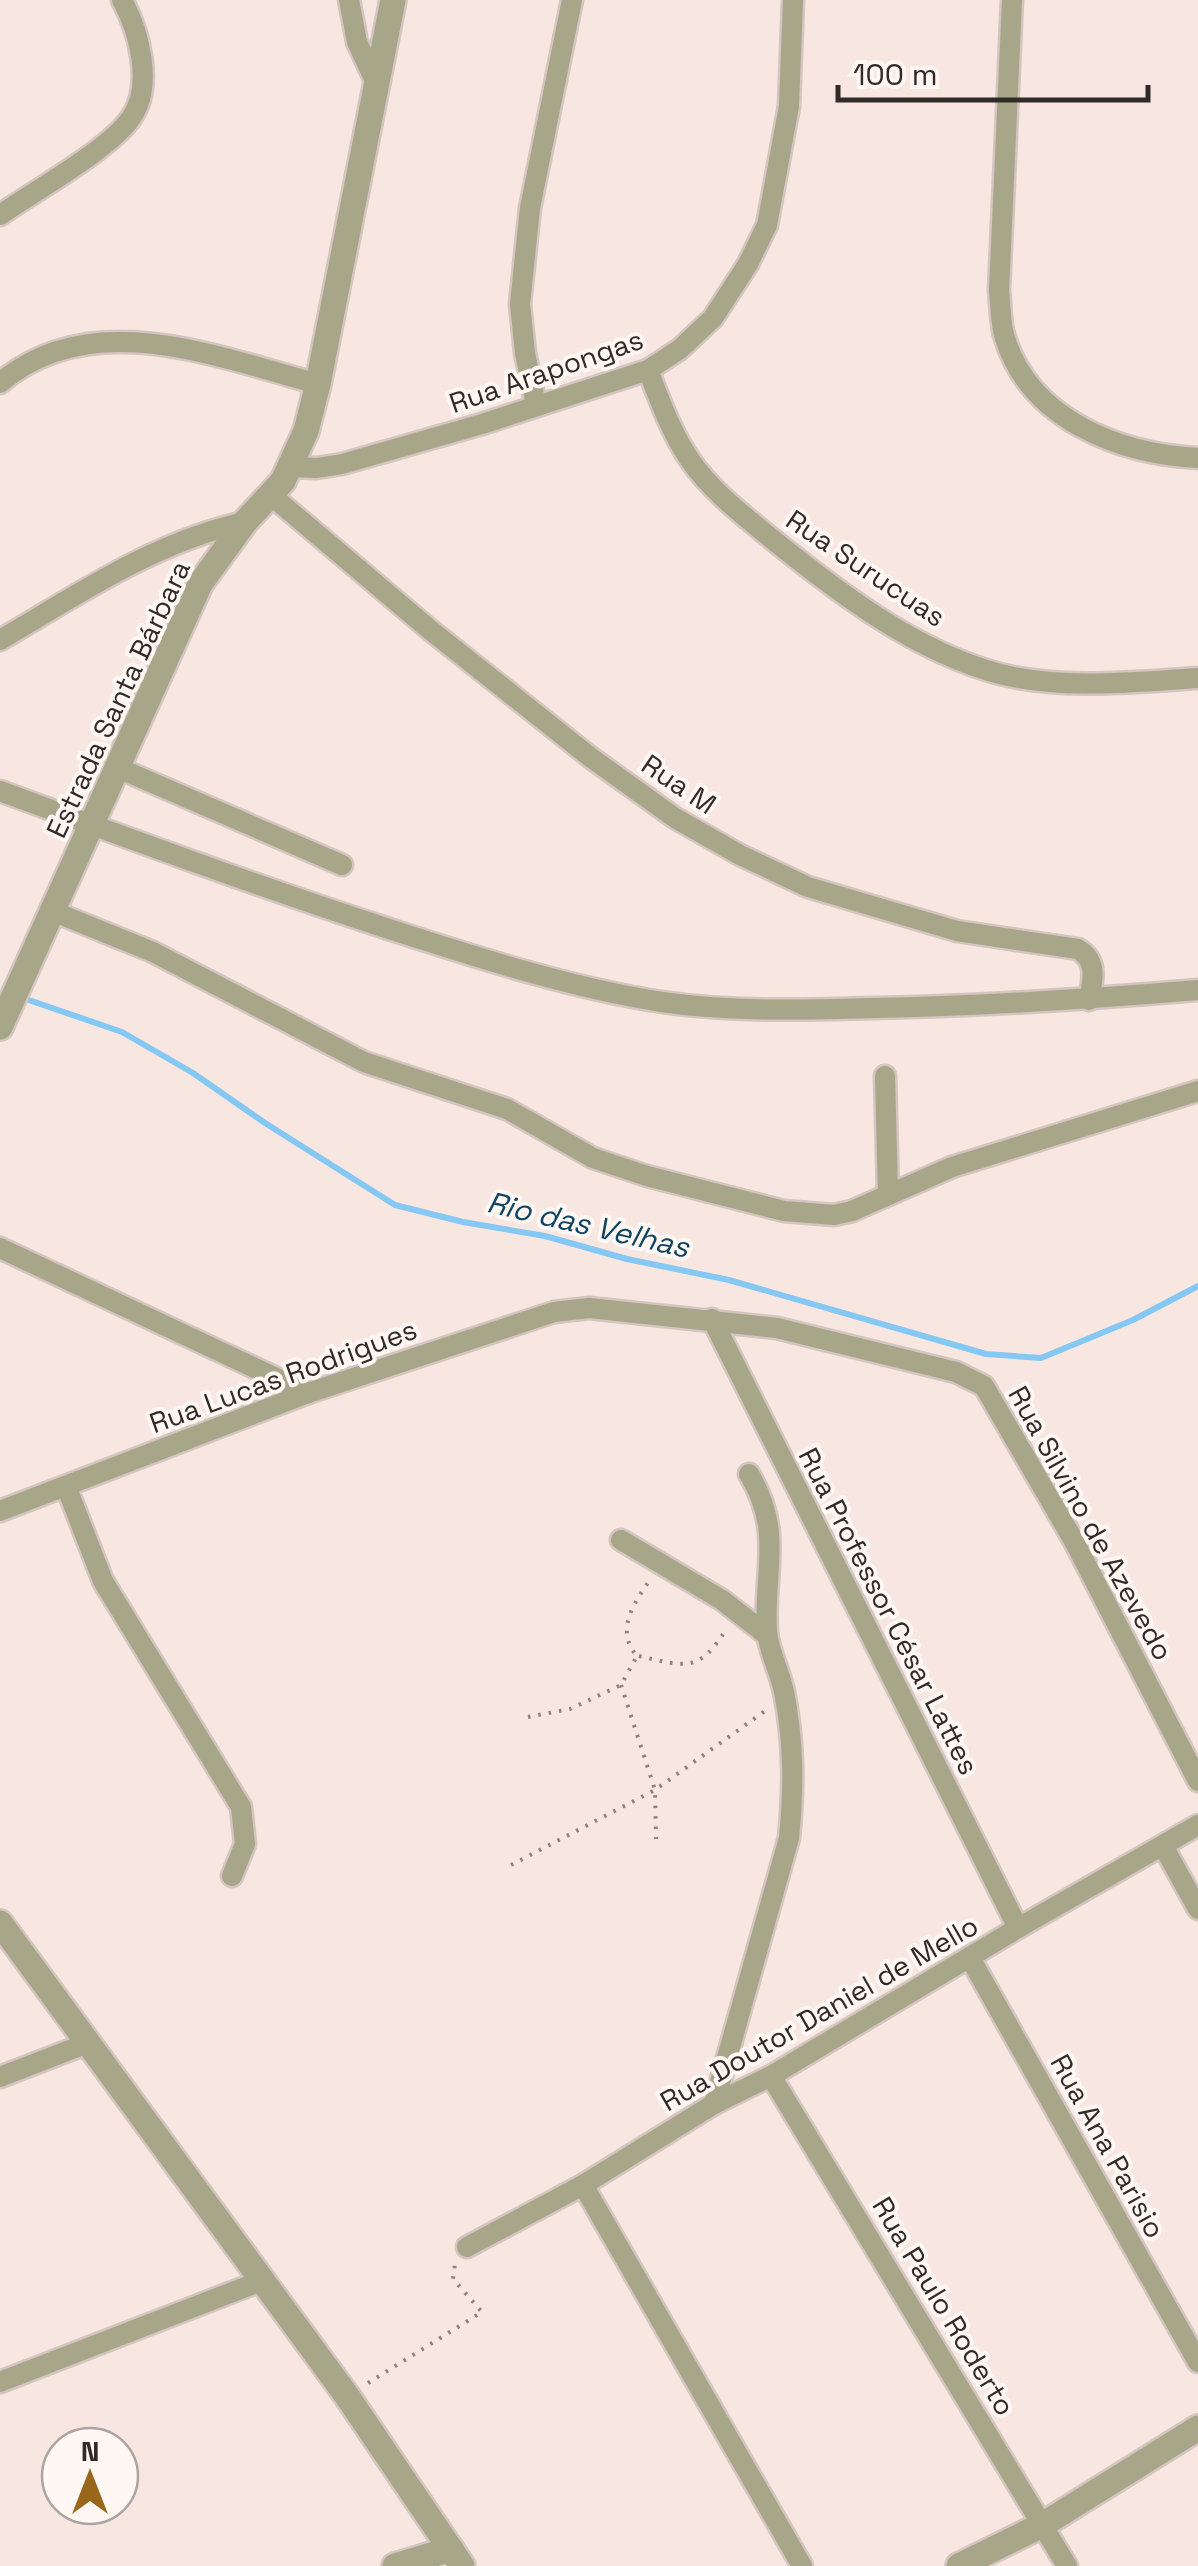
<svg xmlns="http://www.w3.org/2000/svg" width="1198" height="2566" font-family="'Space Grotesk',sans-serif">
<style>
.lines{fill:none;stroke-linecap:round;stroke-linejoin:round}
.stream{stroke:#85c8f4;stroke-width:6}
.minor-casing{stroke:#d4c5c0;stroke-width:25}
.tertiary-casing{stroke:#d4c5c0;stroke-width:30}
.path{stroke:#8e837f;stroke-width:4;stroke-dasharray:2.5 8;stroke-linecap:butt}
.minor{stroke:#a8a689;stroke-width:20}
.tertiary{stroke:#a8a689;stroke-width:25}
.labels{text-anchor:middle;stroke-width:8;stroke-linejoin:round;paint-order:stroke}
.street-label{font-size:28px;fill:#312b28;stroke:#fef7f4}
.water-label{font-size:30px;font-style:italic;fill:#104562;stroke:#fef7f4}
</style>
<rect width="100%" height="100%" fill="#f8e7e1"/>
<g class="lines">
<!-- stream -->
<path class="stream" d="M20,997L122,1032L193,1073L265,1123L395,1205L463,1222L545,1236L627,1259L729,1280L986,1354L1041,1358L1133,1320L1198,1286"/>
<!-- minor casing -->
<g class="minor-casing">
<g id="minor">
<path d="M349,0L357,42L377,85"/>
<path d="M1012,0L999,291C1001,306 1000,324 1005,338C1030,420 1120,454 1198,458"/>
<path d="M0,215C33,192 110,149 131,118C154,86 139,31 122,0"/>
<path d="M648,370C660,401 671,432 690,460C711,491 743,515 772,539C839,593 916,652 1000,674C1064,690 1134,682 1198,678"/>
<path d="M0,383C90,305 218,357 318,384"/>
<path d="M536,405L525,353L520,304L530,208L572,0"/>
<path d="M292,467L317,468L342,464L482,424L648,370L680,349L713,318L748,264L767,225L789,106L793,0"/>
<path d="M272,496L429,629L590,757L675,818L740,855L808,887L957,931L1078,949C1098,961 1093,980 1089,1000"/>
<path d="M0,640C79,594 154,542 245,522"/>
<path d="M116,767L342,865"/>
<path d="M0,791C130,839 260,887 392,930C479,958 571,988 662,1002C732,1012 803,1010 873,1008C982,1006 1090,999 1198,990"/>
<path d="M52,911L153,952L364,1062L507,1109L593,1158L647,1176L784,1211L834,1215L852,1211L952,1167L1198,1091"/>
<path d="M885,1076L888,1194"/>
<path d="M0,1248L308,1393"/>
<path d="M712,1319L1018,1928"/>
<path d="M66,1486L103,1581L241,1807L245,1844L232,1876"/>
<path d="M0,1511L308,1393L554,1312L589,1308L777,1328L956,1372L984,1386L1074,1541L1198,1781"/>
<path d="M621,1540L722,1600L767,1635"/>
<path d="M1163,1846L1198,1909"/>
<path d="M970,1958L1198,2362"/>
<path d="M771,2076L1067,2566"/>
<path d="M0,2077L88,2043"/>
<path d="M714,2104L789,1838C794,1787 794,1742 784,1692C780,1672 769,1652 767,1632C763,1572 784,1532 749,1474"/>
<path d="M583,2185L802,2566"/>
<path d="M467,2247L583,2185L714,2104L771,2076L1018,1928L1198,1825"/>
<path d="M0,2382L261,2281"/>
</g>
</g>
<!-- tertiary casing -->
<g class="tertiary-casing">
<g id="tertiary">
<path d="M0,1027L200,584L245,522L283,481L306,431L318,384L393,0"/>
<path d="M0,1923L347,2396L462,2566"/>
<path d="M395,2566L451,2549"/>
<path d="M959,2566L1044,2524L1198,2428"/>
</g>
</g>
<!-- path -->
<g class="path">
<path d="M639,1656C687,1667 699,1673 727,1628"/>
<path d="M621,1685L655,1790L656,1839"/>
<path d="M528,1717L570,1709L621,1685L637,1656C615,1631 633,1605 649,1581"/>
<path d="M511,1865L655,1790L769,1708"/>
<path d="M368,2383L482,2312L453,2279L455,2264"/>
</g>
<!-- minor -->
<use href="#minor" class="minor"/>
<!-- tertiary -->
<use href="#tertiary" class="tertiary"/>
</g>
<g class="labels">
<!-- street labels -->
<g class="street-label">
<text transform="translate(546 371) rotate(-19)" y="10">Rua Arapongas</text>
<text transform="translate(866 568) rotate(34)" y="10">Rua Surucuas</text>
<text transform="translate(118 699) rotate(-65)" y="10">Estrada Santa Bárbara</text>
<text transform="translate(679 784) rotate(34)" y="10">Rua M</text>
<text transform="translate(283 1376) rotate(-20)" y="10">Rua Lucas Rodrigues</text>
<text transform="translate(1091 1523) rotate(61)" y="10">Rua Silvino de Azevedo</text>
<text transform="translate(889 1611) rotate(63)" y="10">Rua Professor César Lattes</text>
<text transform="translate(819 2013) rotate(-30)" y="10">Rua Doutor Daniel de Mello</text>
<text transform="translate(1108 2146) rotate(61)" y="10">Rua Ana Parisio</text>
<text transform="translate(944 2306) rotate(59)" y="10">Rua Paulo Roderto</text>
</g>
<!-- water labels -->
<g class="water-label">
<text transform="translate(588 1225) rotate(13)" y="10">Rio das Velhas</text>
</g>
</g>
<!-- north arrow -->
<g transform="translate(90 2476)"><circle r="48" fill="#fef7f4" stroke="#aca5a2" stroke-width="2.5"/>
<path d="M0-8L18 38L0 25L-18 38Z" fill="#986719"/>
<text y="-15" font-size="28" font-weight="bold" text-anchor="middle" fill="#312b28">N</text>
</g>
<!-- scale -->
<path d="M838 85v15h310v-15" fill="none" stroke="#312b28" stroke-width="5"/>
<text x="853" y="85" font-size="30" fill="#312b28" stroke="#fef7f4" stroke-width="8" paint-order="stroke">100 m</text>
</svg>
